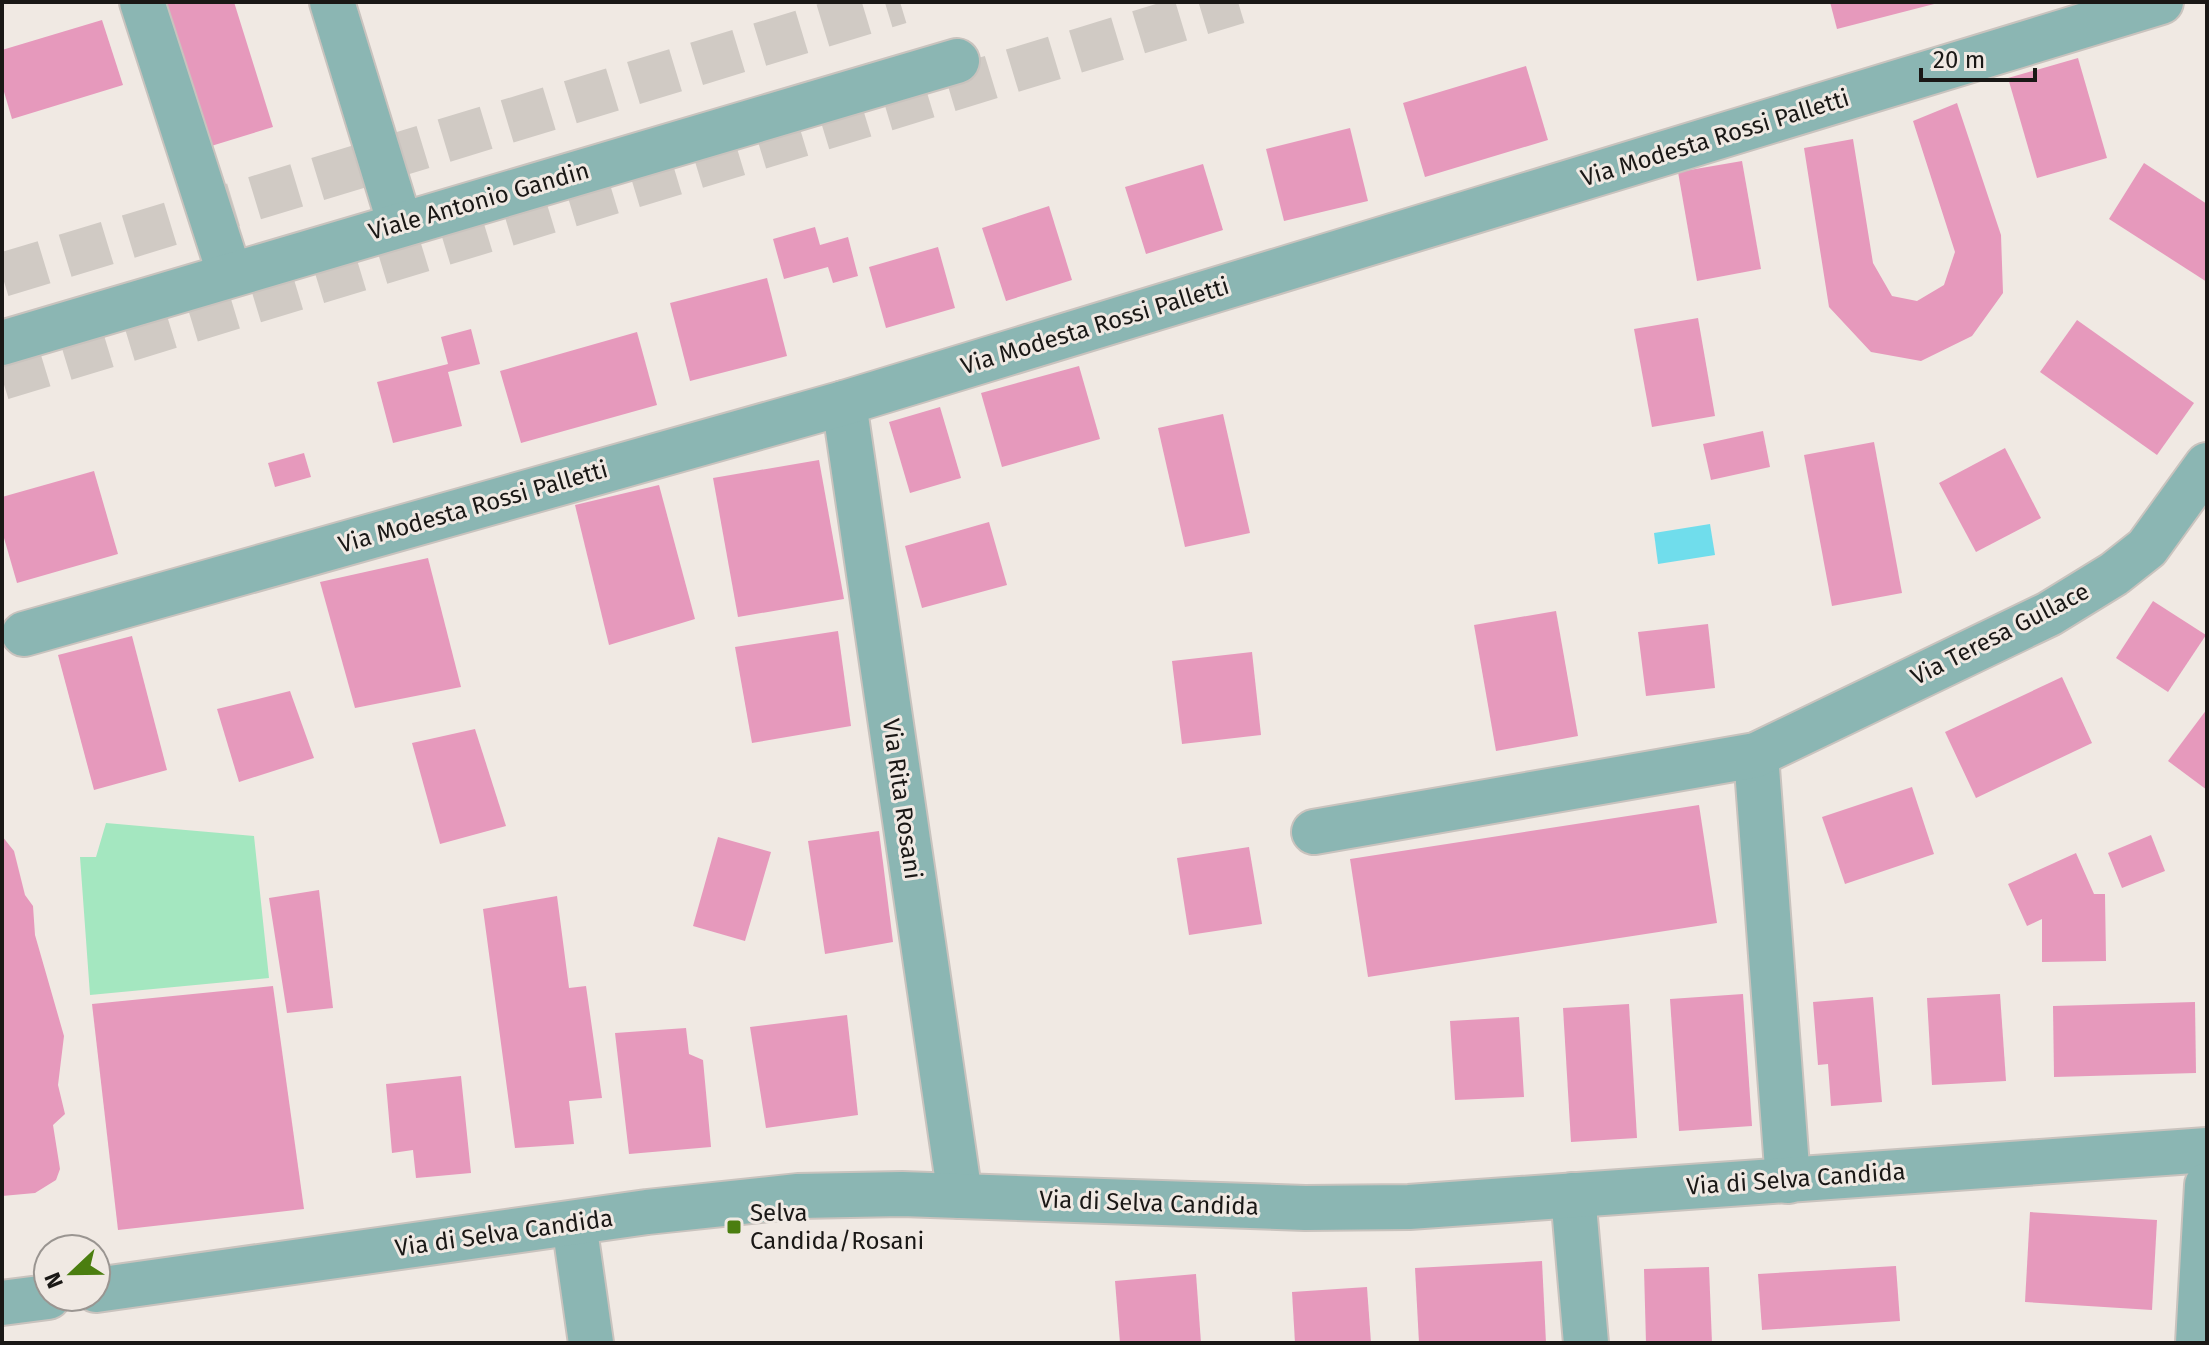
<svg xmlns="http://www.w3.org/2000/svg" width="2209" height="1345" font-family="'Fira Sans',sans-serif">
<style>
.green{fill:#a4e7c0}
.water{fill:#70ddec}
.building{fill:#e699bc}
.lines{fill:none;stroke-linecap:round;stroke-linejoin:round}
.highway-tunnel{stroke:#d0cac4;stroke-width:44;stroke-dasharray:44 22;stroke-linecap:butt}
.minor-casing{stroke:#c9c3be;stroke-width:48}
.minor{stroke:#8bb6b3;stroke-width:44}
.poi-dot{fill:#4b7e10;stroke:#f0e9e3;stroke-width:3}
.labels{text-anchor:middle;stroke-width:6;stroke-linejoin:round;paint-order:stroke}
.street-label{font-size:24px;fill:#1a1816;stroke:#f0e9e3}
.poi-label{font-size:24px;fill:#1a1816;stroke:#f0e9e3;text-anchor:start}
</style>
<rect width="100%" height="100%" fill="#f0e9e3"/>
<!-- green -->
<path class="green" d="M106,823L254,836L269,978L90,995L80,857H96Z"/>
<!-- water -->
<path class="water" d="M1710,524L1715,555L1658,564L1654,533Z"/>
<!-- building -->
<g class="building">
<path d="M162,2H234L273,127L208,147Z"/>
<path d="M1830,2H1938V3L1837,29Z"/>
<path d="M102,20L123,85L12,119L2,85V50Z"/>
<path d="M2078,58L2107,158L2037,178L2008,78Z"/>
<path d="M1526,66L1548,140L1425,177L1403,103Z"/>
<path d="M1957,103L2001,235L2003,293L1972,336L1921,361L1871,352L1829,307L1804,148L1853,139L1873,263L1892,296L1917,301L1944,285L1955,252L1913,121Z"/>
<path d="M1350,128L1368,201L1284,221L1266,149Z"/>
<path d="M1742,161L1761,269L1697,281L1678,172Z"/>
<path d="M2144,163L2207,204V282L2109,219Z"/>
<path d="M1203,164L1223,230L1146,254L1125,187Z"/>
<path d="M1049,206L1072,280L1006,301L982,228Z"/>
<path d="M815,227L820,245L848,237L858,276L833,283L828,267L784,279L773,239Z"/>
<path d="M938,247L955,308L886,328L869,267Z"/>
<path d="M767,278L787,356L690,381L670,303Z"/>
<path d="M1698,318L1715,416L1652,427L1634,329Z"/>
<path d="M2077,320L2194,403L2157,455L2040,372Z"/>
<path d="M471,329L480,364L448,372L462,426L393,443L377,382L448,364L441,337Z"/>
<path d="M637,332L657,405L521,443L500,371Z"/>
<path d="M1079,366L1100,439L1002,467L981,393Z"/>
<path d="M940,407L961,478L910,493L889,422Z"/>
<path d="M1223,414L1250,533L1185,547L1158,428Z"/>
<path d="M1763,431L1770,467L1711,480L1703,444Z"/>
<path d="M1874,442L1902,593L1832,606L1804,455Z"/>
<path d="M2005,448L2041,518L1976,552L1939,483Z"/>
<path d="M304,453L311,477L275,487L268,463Z"/>
<path d="M819,460L844,599L738,617L713,478Z"/>
<path d="M94,471L118,554L17,583L2,531V497Z"/>
<path d="M659,485L695,619L609,645L575,505Z"/>
<path d="M989,522L1007,585L922,608L905,546Z"/>
<path d="M428,558L461,687L355,708L320,582Z"/>
<path d="M2153,601L2206,635L2168,692L2116,658Z"/>
<path d="M1556,611L1578,736L1496,751L1474,625Z"/>
<path d="M1708,624L1715,688L1646,696L1638,632Z"/>
<path d="M838,631L851,726L752,743L735,647Z"/>
<path d="M132,636L167,770L94,790L58,655Z"/>
<path d="M1252,652L1261,735L1182,744L1172,661Z"/>
<path d="M2062,677L2092,743L1976,798L1945,732Z"/>
<path d="M290,691L314,758L239,782L217,709Z"/>
<path d="M2207,709V790L2168,761Z"/>
<path d="M475,729L506,826L440,844L412,743Z"/>
<path d="M1912,787L1934,854L1845,884L1822,817Z"/>
<path d="M1699,805L1717,923L1368,977L1350,859Z"/>
<path d="M879,831L893,942L825,954L808,841Z"/>
<path d="M2151,835L2165,871L2122,888L2108,853Z"/>
<path d="M2,836L14,851L25,895L33,906L35,935L64,1036L58,1085L65,1114L53,1125L60,1169L56,1180L35,1193L2,1196Z"/>
<path d="M718,837L771,852L745,941L693,926Z"/>
<path d="M1249,847L1262,924L1189,935L1177,858Z"/>
<path d="M2076,853L2094,894H2105L2106,961L2042,962V919L2027,926L2008,884Z"/>
<path d="M319,890L333,1008L287,1013L269,898Z"/>
<path d="M557,896L569,988L586,986L602,1098L569,1101L574,1144L515,1148L483,909Z"/>
<path d="M273,986L304,1209L118,1230L92,1004Z"/>
<path d="M1743,994L1752,1126L1679,1131L1670,999Z"/>
<path d="M2000,994L2006,1081L1932,1085L1927,998Z"/>
<path d="M1873,997L1882,1102L1831,1106L1828,1064L1818,1065L1813,1002Z"/>
<path d="M2195,1002L2196,1073L2054,1077L2053,1006Z"/>
<path d="M1629,1004L1637,1138L1571,1142L1563,1008Z"/>
<path d="M847,1015L858,1115L766,1128L750,1027Z"/>
<path d="M1519,1017L1524,1097L1455,1100L1450,1021Z"/>
<path d="M686,1028L689,1054L703,1060L711,1147L629,1154L615,1033Z"/>
<path d="M461,1076L471,1173L416,1178L413,1150L392,1153L386,1084Z"/>
<path d="M2030,1212L2157,1220L2152,1310L2025,1302Z"/>
<path d="M1542,1261L1546,1343H1419L1415,1268Z"/>
<path d="M1896,1266L1900,1321L1762,1330L1758,1274Z"/>
<path d="M1709,1267L1712,1343H1646L1644,1269Z"/>
<path d="M1196,1274L1201,1343H1120L1115,1281Z"/>
<path d="M1367,1287L1371,1343H1295L1292,1292Z"/>
</g>
<g class="lines">
<!-- highway-tunnel -->
<g class="highway-tunnel">
<path d="M2,275L900,2"/>
<path d="M2,378L1238,2"/>
</g>
<!-- minor casing -->
<g class="minor-casing">
<g id="minor">
<path d="M142,2L230,275"/>
<path d="M332,2L400,224"/>
<path d="M2,343L957,61"/>
<path d="M844,403L960,1196"/>
<path d="M24,634L844,403L2161,2"/>
<path d="M1756,755L1788,1181"/>
<path d="M1314,832L1756,755L2049,614L2114,574L2147,548L2207,465"/>
<path d="M1573,1195L1586,1343"/>
<path d="M574,1223L591,1343"/>
<path d="M96,1290L647,1212L798,1196L902,1194L1305,1208L1409,1207L2207,1150"/>
<path d="M2,1303L48,1297"/>
<path d="M2198,1343L2207,1185"/>
</g>
</g>
<!-- minor -->
<use href="#minor" class="minor"/>
</g>
<!-- markers -->
<rect class="poi-dot" x="726" y="1219" width="16" height="16" rx="4"/>
<g class="labels">
<!-- street labels -->
<g class="street-label">
<text transform="translate(1715 138) rotate(-17)" y="8">Via Modesta Rossi Palletti</text>
<text transform="translate(479 201) rotate(-16)" y="8">Viale Antonio Gandin</text>
<text transform="translate(1095 326) rotate(-17)" y="8">Via Modesta Rossi Palletti</text>
<text transform="translate(473 507) rotate(-16)" y="8">Via Modesta Rossi Palletti</text>
<text transform="translate(2000 634) rotate(-27)" y="8">Via Teresa Gullace</text>
<text transform="translate(902 799) rotate(82)" y="8">Via Rita Rosani</text>
<text transform="translate(1796 1179) rotate(-4)" y="8">Via di Selva Candida</text>
<text transform="translate(1149 1203) rotate(2)" y="8">Via di Selva Candida</text>
<text transform="translate(504 1233) rotate(-8)" y="8">Via di Selva Candida</text>
</g>
<!-- poi labels -->
<g class="poi-label">
<text x="750" y="1221">Selva<tspan x="750" dy="28">Candida/Rosani</tspan></text>
</g>
</g>
<!-- border -->
<rect width="2209" height="1345" fill="none" stroke="#1a1816" stroke-width="8"/>
<!-- north arrow -->
<g transform="translate(72 1273) rotate(248)"><circle r="38" fill="#f0e9e3" stroke="#9a9591" stroke-width="2"/>
<path d="M0-6L14 30L0 20L-14 30Z" fill="#4b7e10"/>
<text y="-12" font-size="22" font-weight="bold" text-anchor="middle" fill="#1a1816">N</text>
</g>
<!-- scale -->
<path d="M1921 68v12h114v-12" fill="none" stroke="#1a1816" stroke-width="4"/>
<text x="1933" y="68" font-size="24" fill="#1a1816" stroke="#f0e9e3" stroke-width="6" paint-order="stroke">20 m</text>
</svg>
